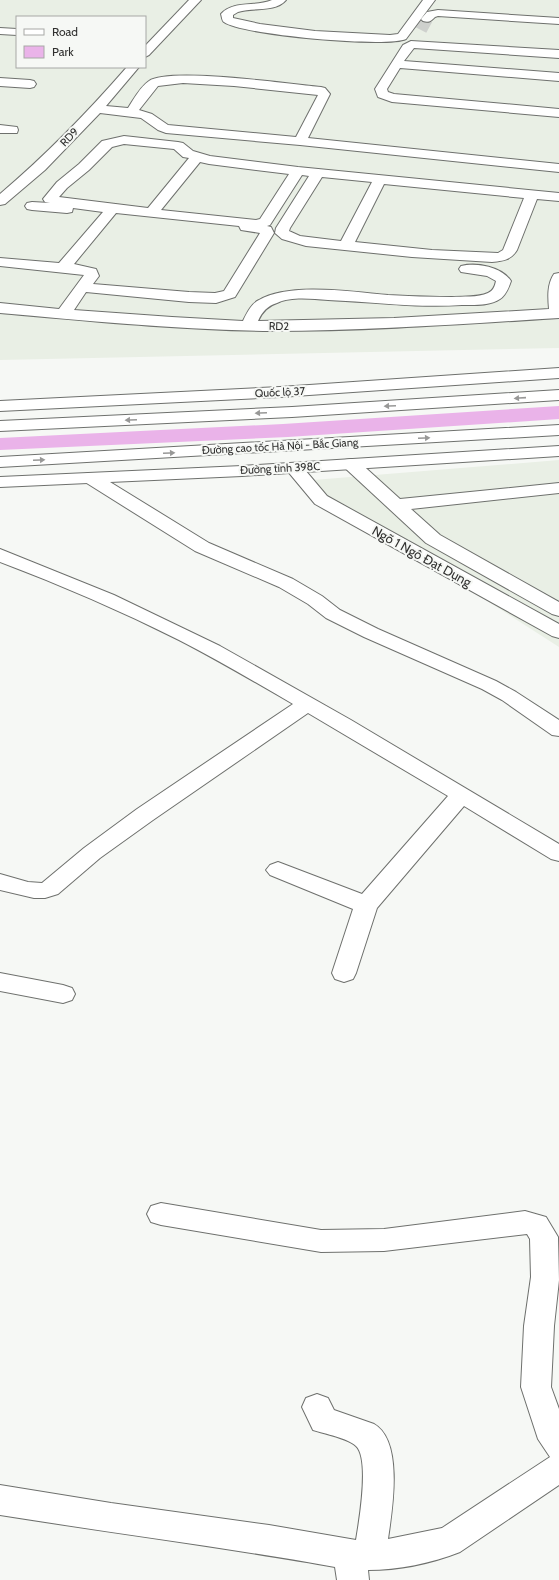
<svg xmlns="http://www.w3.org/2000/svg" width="559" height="1580" font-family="Cabin,sans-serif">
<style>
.built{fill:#e9efe5;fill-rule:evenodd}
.green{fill:#eab3e9}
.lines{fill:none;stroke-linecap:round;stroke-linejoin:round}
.minor-tunnel{stroke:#ced0cd;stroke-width:12;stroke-dasharray:12 6;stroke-linecap:butt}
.minor-casing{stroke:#6e706d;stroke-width:2}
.major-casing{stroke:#6e706d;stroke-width:2}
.highway-casing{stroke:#6e706d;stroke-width:2}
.minor{fill:#fff;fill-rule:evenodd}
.major{fill:#fff;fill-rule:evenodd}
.highway{fill:#fff;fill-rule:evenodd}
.oneway{fill:#989897}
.labels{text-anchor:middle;stroke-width:4;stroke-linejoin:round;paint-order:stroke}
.far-street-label{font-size:11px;fill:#30302f;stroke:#f6f8f5}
.street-label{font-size:13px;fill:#30302f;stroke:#f6f8f5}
</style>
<rect width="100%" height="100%" fill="#f6f8f5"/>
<!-- built -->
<g class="built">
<path d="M0,0H559V348L0,360ZM17,17H145V67H17Z"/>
<path d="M559,460V647L301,481Z"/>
</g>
<!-- green -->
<path class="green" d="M559,406V419L288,437L0,450V438L283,424Z"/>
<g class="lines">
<!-- minor-tunnel -->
<path class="minor-tunnel" d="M421,30L427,19"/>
<!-- minor casing -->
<g class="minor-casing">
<g id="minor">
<path d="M189,0H201L149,55L145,57V46Z"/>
<path d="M272,0H286C275,13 252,7 238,12L233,15V18L260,24L315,31L390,35L398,34L423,0H435L406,39C387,48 241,35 224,22C222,21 222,17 221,14C233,0 257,7 272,0Z"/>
<path d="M438,10L559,18V24L438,16L435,17C431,21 429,23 423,21L421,19L427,12Z"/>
<path d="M0,28L17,29V35L0,34Z"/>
<path d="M411,41L559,50V58L414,48L404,61L559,73V81L400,68L387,89L388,92L394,94L559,109V117L392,102L378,97L375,89L403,45Z"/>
<path d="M127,67H139L106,106L128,108C134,99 140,87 149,81C169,67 291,84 321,87L325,88L330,94L308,138L559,164V172L300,145L166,133L158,130L141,118L100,113L45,170L5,204L0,205V194C46,155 87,113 127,67ZM183,83L234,86L318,95L296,137L168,125L152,114L139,110L158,86Z"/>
<path d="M0,78L30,80L34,81L36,84L34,87L30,88L0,86Z"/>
<path d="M0,125L17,127L18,130L17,133H0Z"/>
<path d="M124,136L178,142L183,143L193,151L210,156L298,167L559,193V201L537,199L517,250C511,260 503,261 492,262L412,257L306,246L282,239L275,233L276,228L309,176L302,175L270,225L267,226L271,227L274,233L235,297L216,303L189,302L86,292L74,310L172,317L243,321C247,313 251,304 259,300C290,282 353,292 388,295C409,296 430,297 452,297C462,296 478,298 488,293C493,291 495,286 496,281L487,276L461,272L459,269L461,266C477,262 502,267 511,281C509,287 506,295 500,299C490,306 474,305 462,305C417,308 373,302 328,300C312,299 292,296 277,303C267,306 262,312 258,321L394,318L549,309C548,298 547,284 554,274L559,273V318C463,324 368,331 272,331C181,330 90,321 0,313V303L59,309L84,275L0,266V258L59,263L103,212L73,208L72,212L67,213L32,210L27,209L25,206L27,203L32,202L50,203L45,202L43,199L57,182L79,164L102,141ZM124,144L174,149L183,157L189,158L148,208L59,197L67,188L89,170L112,147ZM200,162L209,164L289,174L260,219L256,220L161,210ZM322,177L372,182L341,241L300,236L289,231L290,228ZM384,184L524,198L503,250L498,253L432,250L355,242ZM116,213L239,226L241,230L260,233L224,291L215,293L189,292L93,284L99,276L96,269L74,264Z"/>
<path d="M351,459L357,460L400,499L559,483V493L411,509L440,535L559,602V616L552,614L426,543L345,468L342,464L345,460Z"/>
<path d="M294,463L300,464L327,496L559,624V638L552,636L315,504L285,468L288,464Z"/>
<path d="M91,473L97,474L209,543L293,579L322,596L340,610L378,629L496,681L516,692L559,720V736L552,735L502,700L482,689L364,637L326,618L308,604L279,587L195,551L85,482L82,478L85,474Z"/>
<path d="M0,549L114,595L220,646L351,720L559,844V861L551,859L464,806L377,908L356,973L353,979L344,982L335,979L332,973L353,909L270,875L266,870L270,865L278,862L362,894L448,796L308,713L153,820L100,858L58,894L45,898H34L0,890V874L28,882L42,883L84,848L137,809L293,704C255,682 218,660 179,640C121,611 61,585 0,562Z"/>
<path d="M0,973L63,985L72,988L75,994L72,1000L63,1003L0,991Z"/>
<path d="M161,1203L321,1230L384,1229L525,1211L546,1217L558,1237L559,1280L554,1326L551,1387L559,1409V1485L460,1552C432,1563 398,1570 368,1570L369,1580H337L335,1567C224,1547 112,1533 0,1515V1485L111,1503L269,1525L356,1540C359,1522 370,1459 356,1446C348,1438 325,1434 313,1430L302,1407L306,1398L317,1394L328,1398L334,1410L374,1424C404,1441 392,1511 388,1539L442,1528L550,1457L538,1439L521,1387L524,1326L531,1277L530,1239L527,1234L384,1251L321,1252L161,1225L151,1222L147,1214L151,1206Z"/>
</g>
</g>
<!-- major casing -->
<g class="major-casing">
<path id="major" d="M559,446V456L242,476L0,487V477L242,466Z"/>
</g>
<!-- highway casing -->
<g class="highway-casing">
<g id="highway">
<path d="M559,368V378L280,397L0,411V401L280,387Z"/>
<path d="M559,390V400L292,417L0,431V421L292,407Z"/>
<path d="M559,425V435L0,467V457Z"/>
</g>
</g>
<!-- minor -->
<use href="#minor" class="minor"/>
<!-- major -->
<use href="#major" class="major"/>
<!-- highway -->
<use href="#highway" class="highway"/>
</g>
<!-- one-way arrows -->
<defs><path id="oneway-solid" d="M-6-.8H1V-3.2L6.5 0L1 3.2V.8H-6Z"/></defs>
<g class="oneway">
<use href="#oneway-solid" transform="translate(520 398) rotate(176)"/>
<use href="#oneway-solid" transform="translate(390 406) rotate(177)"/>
<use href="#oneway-solid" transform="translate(261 413) rotate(177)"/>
<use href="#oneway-solid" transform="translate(131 420) rotate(177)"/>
<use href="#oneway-solid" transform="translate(424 438) rotate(-3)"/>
<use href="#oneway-solid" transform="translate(169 453) rotate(-3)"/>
<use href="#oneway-solid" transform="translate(39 460) rotate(-3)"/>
</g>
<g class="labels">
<!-- far-street labels -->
<g class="far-street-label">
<text transform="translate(69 137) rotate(-46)" y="4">RD9</text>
<text transform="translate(279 326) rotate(1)" y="4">RD2</text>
<text transform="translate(280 392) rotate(-3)" y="4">Quốc lộ 37</text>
<text transform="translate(280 446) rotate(-3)" y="4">Đường cao tốc Hà Nội - Bắc Giang</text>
<text transform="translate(280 468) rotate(-3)" y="4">Đường tỉnh 398C</text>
</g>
<!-- street labels -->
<g class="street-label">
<text transform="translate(422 556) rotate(29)" y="5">Ngõ 1 Ngô Đạt Dụng</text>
</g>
</g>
<!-- legend -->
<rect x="16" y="16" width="130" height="52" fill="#f6f8f5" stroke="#a7a8a6"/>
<rect x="24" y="29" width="20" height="6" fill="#ffffff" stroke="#a7a8a6"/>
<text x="52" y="36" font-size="12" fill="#30302f">Road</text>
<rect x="24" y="46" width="20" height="12" fill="#eab3e9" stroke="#a7a8a6"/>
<text x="52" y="56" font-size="12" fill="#30302f">Park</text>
</svg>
